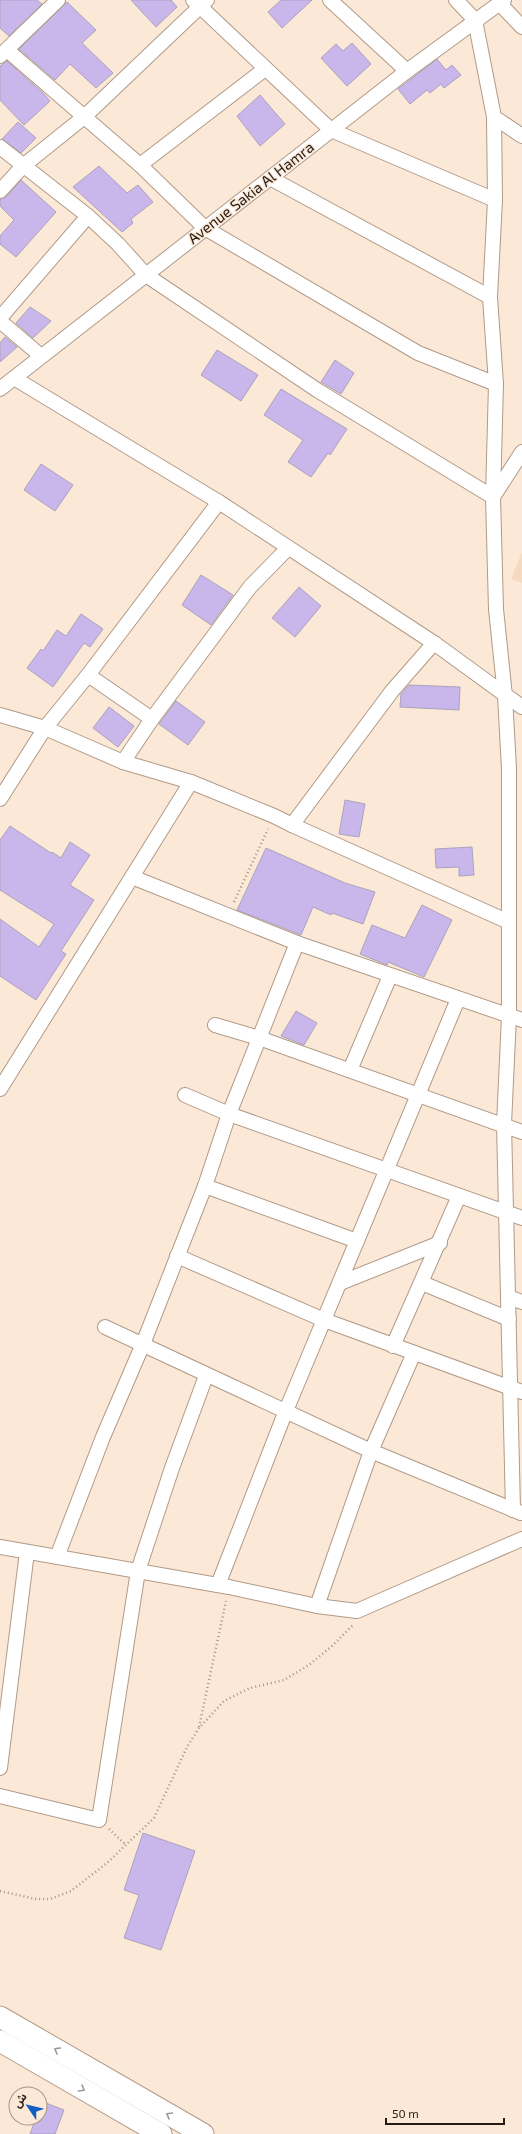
<svg xmlns="http://www.w3.org/2000/svg" width="522" height="2134" font-family="'Exo 2','Noto Sans Arabic',sans-serif">
<style>
.built{fill:#f7d9bf}
.building{fill:#c9b7ec;stroke:#aba2bc}
.lines{fill:none;stroke-linecap:round;stroke-linejoin:round}
.street-casing{stroke:#b19a87;stroke-width:16}
.secondary-casing{stroke:#b19a87;stroke-width:23}
.path{stroke:#a49588;stroke-width:2.5;stroke-dasharray:1 3;stroke-linecap:butt}
.street{stroke:#fff;stroke-width:14}
.secondary{stroke:#fff;stroke-width:21}
.oneway{stroke:#9c9895}
.labels{text-anchor:middle;stroke-width:3;stroke-linejoin:round;paint-order:stroke}
.street-label{font-size:15px;fill:#241b14;stroke:#fbe8d7}
</style>
<rect width="100%" height="100%" fill="#fbe8d7"/>
<!-- built -->
<path class="built" d="M522,552V583L511,579Z"/>
<!-- building -->
<g class="building">
<path d="M0,0H37L42,4L9,36L0,28Z"/>
<path d="M131,0H171L177,7L156,27Z"/>
<path d="M281,0H312L282,28L268,12Z"/>
<path d="M67,2L96,30L82,43L113,73L96,88L70,64L55,80L19,49Z"/>
<path d="M352,43L371,64L347,86L321,58L336,44L343,51Z"/>
<path d="M437,59L446,70L452,65L461,75L444,88L441,84L430,93L427,90L410,104L398,89Z"/>
<path d="M7,61L43,93L50,101L24,125L0,100V66Z"/>
<path d="M260,95L285,124L260,146L237,116Z"/>
<path d="M18,122L36,138L21,153L2,139Z"/>
<path d="M99,166L127,193L138,185L153,202L131,219L133,223L122,232L73,187Z"/>
<path d="M21,180L56,212L16,257L0,244V236L14,220L0,206V199L6,197Z"/>
<path d="M30,307L51,321L33,338L16,323Z"/>
<path d="M5,337L17,347L0,362V343Z"/>
<path d="M217,350L258,375L241,401L201,375Z"/>
<path d="M335,360L354,373L341,394L321,382Z"/>
<path d="M281,389L347,429L330,455L328,453L311,477L288,462L303,440L264,415Z"/>
<path d="M41,464L73,485L55,511L24,490Z"/>
<path d="M201,575L233,595L211,625L182,605Z"/>
<path d="M299,587L321,606L295,637L272,618Z"/>
<path d="M81,614L103,629L90,647L84,643L53,687L27,668L41,649L43,651L57,630L66,636Z"/>
<path d="M409,685L460,687L459,710L400,707L401,694Z"/>
<path d="M176,701L205,722L188,745L159,724Z"/>
<path d="M109,707L134,726L118,747L93,728Z"/>
<path d="M345,800L365,804L359,837L339,834Z"/>
<path d="M10,826L51,853L52,852L61,858L70,842L90,855L70,885L94,900L61,951L66,954L36,1000L0,976V919L39,947L54,924L0,890V840Z"/>
<path d="M472,847L474,875L459,876V867L436,868L435,849Z"/>
<path d="M266,848L345,883L375,892L363,924L332,913L331,915L313,907L301,935L237,910Z"/>
<path d="M422,905L452,920L424,977L388,962L387,965L360,954L372,925L405,938Z"/>
<path d="M296,1011L317,1023L304,1045L281,1036Z"/>
<path d="M143,1833L195,1851L161,1950L124,1938L139,1895L124,1890Z"/>
<path d="M46,2103L64,2110L55,2134H30L36,2118H40Z"/>
</g>
<g class="lines">
<!-- street casing -->
<g class="street-casing">
<g id="street">
<path d="M193,0L331,130L495,200"/>
<path d="M330,0L407,71"/>
<path d="M456,0L475,20L494,117L522,136"/>
<path d="M499,3L522,27"/>
<path d="M7,50L140,165L205,228L418,353L496,384L490,297L495,200L494,117"/>
<path d="M0,56L58,0"/>
<path d="M0,147L88,216L118,244L146,275L317,390L493,497L496,384"/>
<path d="M140,165L265,69"/>
<path d="M270,178L490,297"/>
<path d="M0,191L23,166L84,117L207,0"/>
<path d="M0,318L88,216"/>
<path d="M0,321L41,356"/>
<path d="M14,378L219,502L434,643L522,707"/>
<path d="M0,389L407,71L504,0"/>
<path d="M88,675L152,719"/>
<path d="M0,715L45,728L123,762L191,782L274,816L292,825L392,691L434,643"/>
<path d="M123,762L152,719L250,587L288,548"/>
<path d="M0,799L45,728L88,675L219,502"/>
<path d="M292,825L509,922"/>
<path d="M132,877L297,943"/>
<path d="M215,1025L259,1038L522,1132"/>
<path d="M350,1070L390,976"/>
<path d="M0,1089L191,782"/>
<path d="M185,1095L229,1114L522,1218"/>
<path d="M205,1186L357,1241"/>
<path d="M177,1256L324,1320L522,1392"/>
<path d="M340,1283L440,1243"/>
<path d="M422,1283L509,1319"/>
<path d="M508,1297L522,1302"/>
<path d="M105,1327L371,1451L521,1513"/>
<path d="M393,1346L459,1196"/>
<path d="M513,1510L504,1124L509,1016V769L505,696L496,609L493,497L522,452"/>
<path d="M0,1547L229,1587L317,1606L357,1611L522,1539"/>
<path d="M57,1557L103,1437L143,1344L205,1186L229,1114L297,943L522,1020"/>
<path d="M218,1585L285,1413L458,999"/>
<path d="M317,1606L371,1451L414,1353"/>
<path d="M0,1768L27,1552"/>
<path d="M0,1796L99,1820L138,1571L172,1468L206,1376"/>
</g>
</g>
<!-- secondary casing -->
<g class="secondary-casing">
<g id="secondary">
<path d="M0,2017L203,2134"/>
<path d="M0,2041L161,2134"/>
</g>
</g>
<!-- path -->
<g class="path">
<path d="M234,902L268,829"/>
<path d="M199,1727L226,1601"/>
<path d="M109,1829L126,1845"/>
<path d="M0,1891L36,1899H50L71,1891L107,1863L154,1818L187,1747L199,1728L224,1701L250,1688L284,1680L309,1665L332,1646L353,1625"/>
</g>
<!-- street -->
<use href="#street" class="street"/>
<!-- secondary -->
<use href="#secondary" class="secondary"/>
</g>
<!-- one-way arrows -->
<defs><path id="oneway-chevron" d="M-2-3.5L2.5 0L-2 3.5" fill="none" stroke-width="1.6" stroke-linecap="round" stroke-linejoin="round"/></defs>
<g class="oneway">
<use href="#oneway-chevron" transform="translate(57 2050) rotate(-150)"/>
<use href="#oneway-chevron" transform="translate(82 2089) rotate(30)"/>
<use href="#oneway-chevron" transform="translate(169 2115) rotate(-150)"/>
</g>
<g class="labels">
<!-- street labels -->
<g class="street-label">
<text transform="translate(251 193) rotate(-38)" y="5">Avenue Sakia Al Hamra</text>
</g>
</g>
<!-- north arrow -->
<g transform="translate(28 2106) rotate(305)"><circle r="19" fill="#fbe8d7" stroke="#a59689"/>
<path d="M0-3L7 15L0 10L-7 15Z" fill="#135cc6"/>
<text y="-6" font-size="11" font-weight="bold" text-anchor="middle" fill="#241b14">ش</text>
</g>
<!-- scale -->
<path d="M386 2118v6h118v-6" fill="none" stroke="#241b14" stroke-width="2"/>
<text x="392" y="2118" font-size="12" fill="#241b14" stroke="#fbe8d7" stroke-width="3" paint-order="stroke">50 m</text>
</svg>
